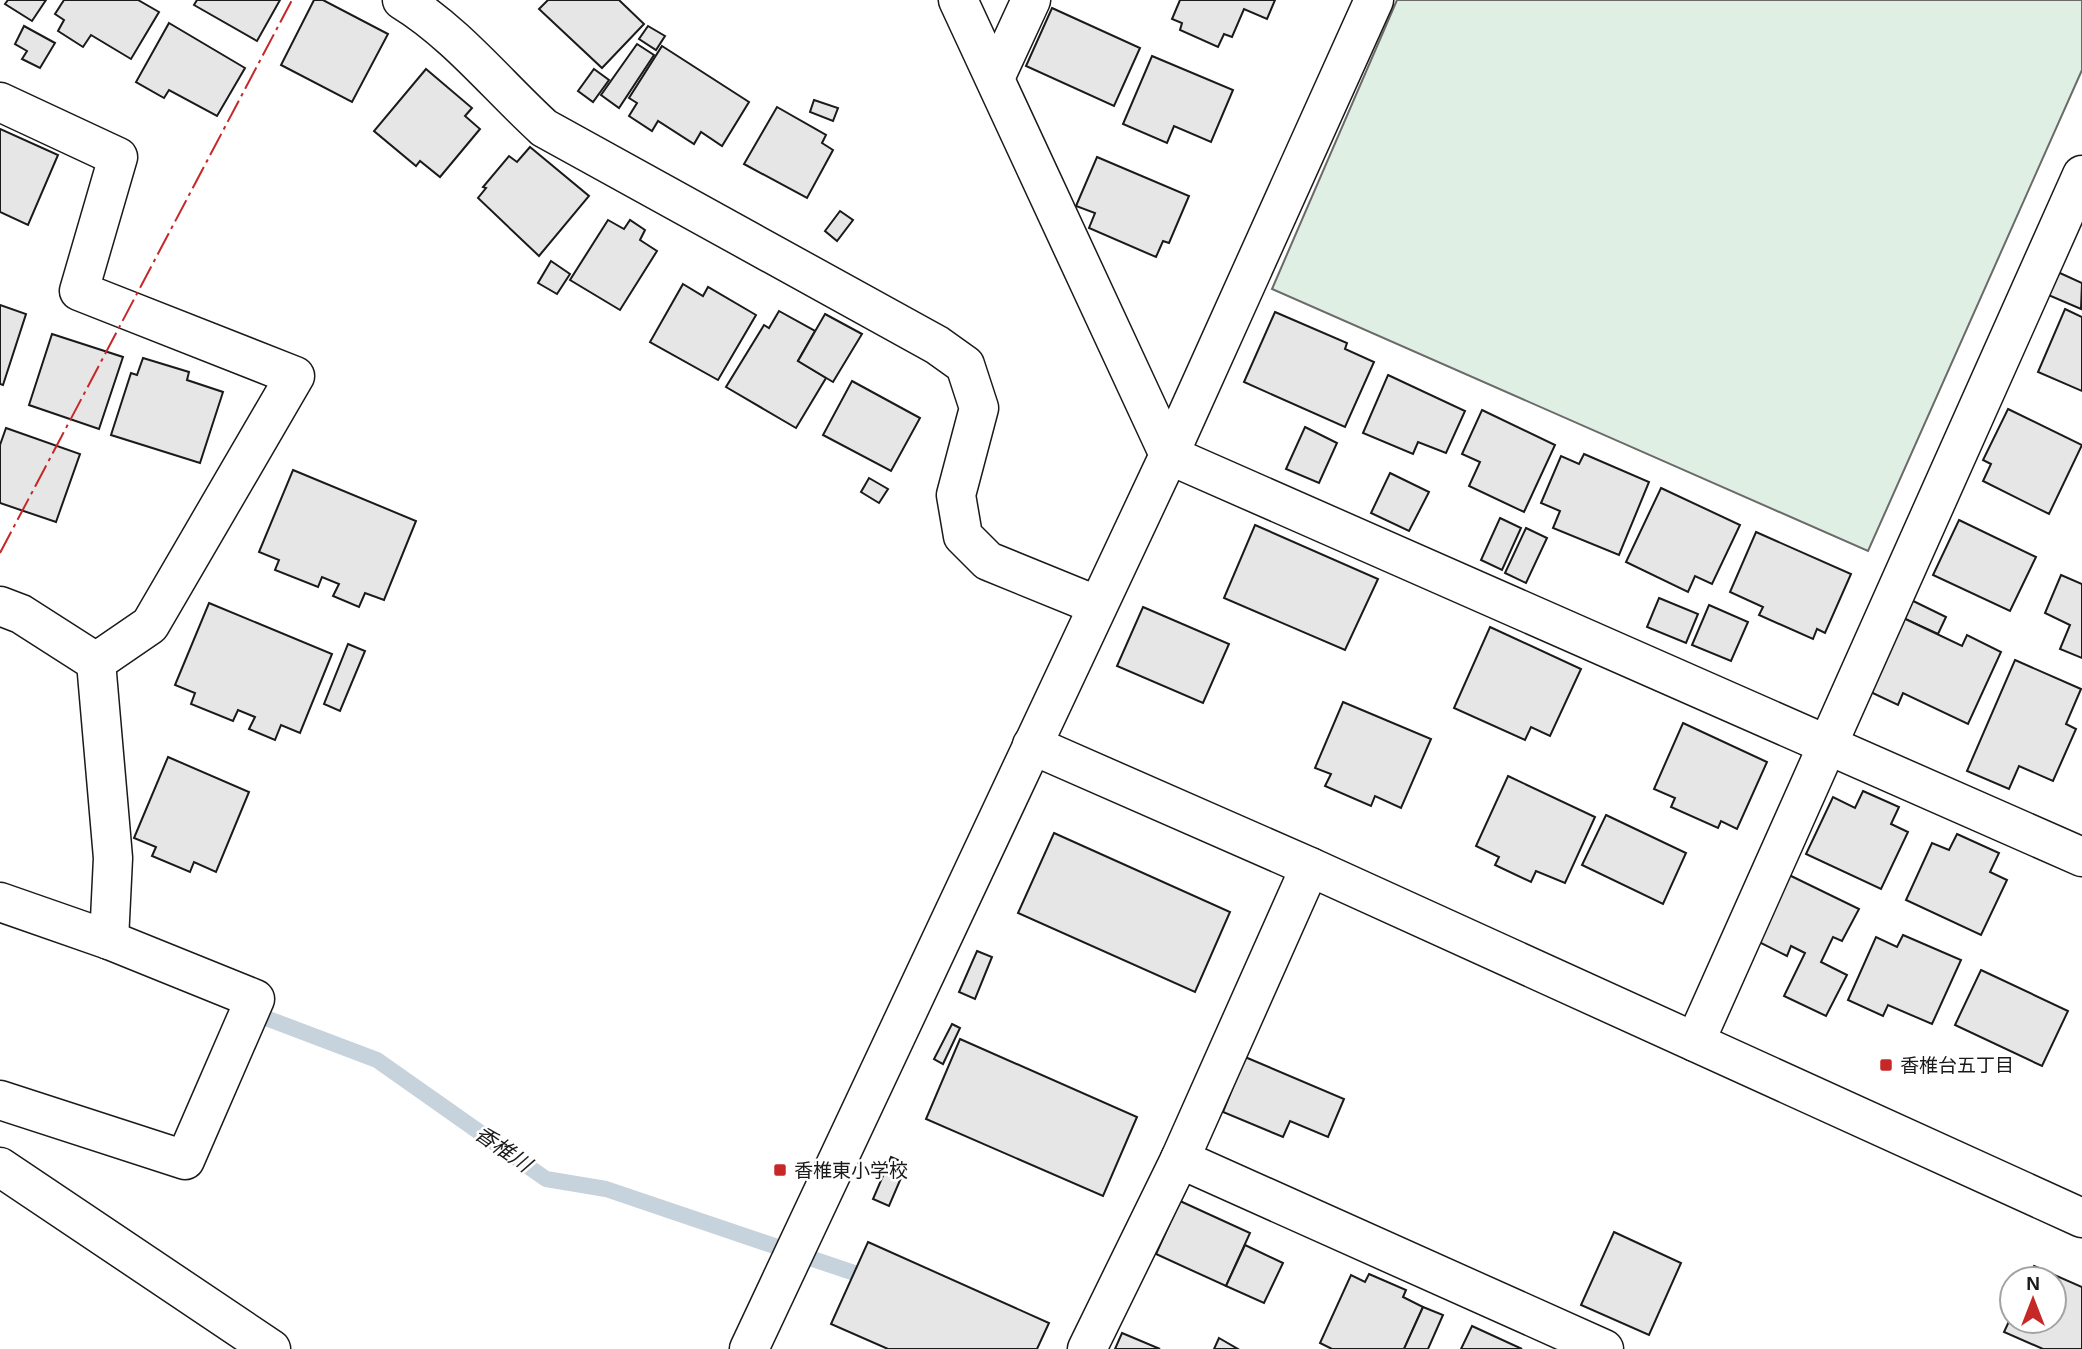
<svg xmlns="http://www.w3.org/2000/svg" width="2082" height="1349" font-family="Helvetica,'Noto Sans JP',sans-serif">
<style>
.green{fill:#e0efe3;stroke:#6a6a6a;stroke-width:2}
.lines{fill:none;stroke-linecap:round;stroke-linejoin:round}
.stream{stroke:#c6d2dc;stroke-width:16}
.building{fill:#e6e6e6;stroke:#1a1a1a;stroke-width:2}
.minor-casing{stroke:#1a1a1a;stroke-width:41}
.minor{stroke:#fff;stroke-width:38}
.power{stroke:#c62828;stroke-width:2;stroke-dasharray:24 5 3.5 5;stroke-linecap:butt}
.poi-dot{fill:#c62828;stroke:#fff;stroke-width:2.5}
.labels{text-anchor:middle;stroke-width:5;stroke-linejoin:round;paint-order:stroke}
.poi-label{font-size:19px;fill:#1a1a1a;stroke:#fff;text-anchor:start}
.water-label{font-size:21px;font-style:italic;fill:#1a1a1a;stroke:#fff}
</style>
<rect width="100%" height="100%" fill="#fff"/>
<!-- green -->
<path class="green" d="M1397,0H2082V70L1868,551L1272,289Z"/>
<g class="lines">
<!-- stream -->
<path class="stream" d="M250,1012L377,1060L546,1179L606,1189L872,1279"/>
</g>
<!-- building -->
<g class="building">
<path d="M8,0H46L32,21L5,4Z"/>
<path d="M64,0H138L159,12L131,59L91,35L83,47L58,31L64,20L55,14Z"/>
<path d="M197,0H280L257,41L194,5Z"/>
<path d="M314,0H323L388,34L352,102L281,65Z"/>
<path d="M548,0H619L644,24L602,68L539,9Z"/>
<path d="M1180,0H1275L1267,19L1244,9L1232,37L1224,34L1218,47L1180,30L1182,23L1172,19Z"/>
<path d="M1052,8L1140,48L1114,106L1026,66Z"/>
<path d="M169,23L245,68L217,116L169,90L164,98L136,82Z"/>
<path d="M24,26L55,43L40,68L22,59L27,51L15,44Z"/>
<path d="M648,26L665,36L656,50L639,39Z"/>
<path d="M637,44L654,55L619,108L601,95Z"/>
<path d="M662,46L749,102L722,146L701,132L694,144L658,121L652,131L629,116L637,103L629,98Z"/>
<path d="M1152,56L1233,90L1211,142L1174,126L1167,143L1123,124Z"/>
<path d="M426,69L472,108L465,116L480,129L440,177L420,161L416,166L374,131Z"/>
<path d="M594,69L609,80L593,102L578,91Z"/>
<path d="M814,100L838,108L833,121L810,112Z"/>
<path d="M777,107L826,135L822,143L833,150L807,198L744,164Z"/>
<path d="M0,129L58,155L28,225L0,212Z"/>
<path d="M530,147L589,196L539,256L478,198L486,188L483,187L509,156L517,162Z"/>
<path d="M1097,157L1189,196L1169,243L1163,241L1156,257L1089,228L1095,213L1076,206Z"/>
<path d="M840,211L853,220L837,241L825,231Z"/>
<path d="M608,220L624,229L630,220L645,230L640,240L657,251L620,310L570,280Z"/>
<path d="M551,261L570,274L557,294L538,283Z"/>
<path d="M2049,268L2082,283L2081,309L2039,291Z"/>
<path d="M683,284L703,296L708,287L756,315L718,380L650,342Z"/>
<path d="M0,305L26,314L3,385L0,384Z"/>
<path d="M2065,309L2082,317V391L2038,372Z"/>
<path d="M779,311L815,331L798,361L826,378L796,428L726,387L764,325L769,328Z"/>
<path d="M1275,312L1347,343L1345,349L1374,362L1345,427L1244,382Z"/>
<path d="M825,314L862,334L833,382L798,361Z"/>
<path d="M52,334L123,357L99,429L29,405Z"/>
<path d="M143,358L189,372L187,380L223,392L200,463L111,435L131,373L137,375Z"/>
<path d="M1388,375L1465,411L1446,453L1418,442L1413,454L1363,433Z"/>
<path d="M852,381L920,418L891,471L823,435Z"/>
<path d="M2008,409L2082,445L2049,514L1983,481L1991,464L1983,460Z"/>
<path d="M1482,410L1555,445L1524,512L1469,486L1480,462L1462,454Z"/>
<path d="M1305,427L1337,443L1319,483L1286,469Z"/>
<path d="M6,428L80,454L56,522L0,503V445Z"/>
<path d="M1584,454L1649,482L1619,555L1553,528L1560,511L1541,503L1561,456L1579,464Z"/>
<path d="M293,470L416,521L384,600L365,593L359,607L333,596L339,584L322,577L318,587L275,570L279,560L259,552Z"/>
<path d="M1390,473L1429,492L1409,531L1371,513Z"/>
<path d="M869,478L888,489L879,503L861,492Z"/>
<path d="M1661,488L1740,525L1712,584L1695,576L1688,592L1626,562Z"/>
<path d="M1500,518L1521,528L1502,570L1481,560Z"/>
<path d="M1959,520L2036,557L2010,611L1933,575Z"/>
<path d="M1255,525L1378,579L1345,650L1224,598Z"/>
<path d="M1526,528L1547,538L1526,583L1505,573Z"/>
<path d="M1756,532L1851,574L1825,633L1817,629L1813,639L1759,615L1763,607L1730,592Z"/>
<path d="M2061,575L2082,584V658L2060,649L2070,625L2045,613Z"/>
<path d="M1903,596L1946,617L1938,634L1894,614Z"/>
<path d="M1659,598L1698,614L1686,643L1647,627Z"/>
<path d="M209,603L332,654L300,733L281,725L275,740L249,729L255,717L238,710L233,721L191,704L195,693L175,685Z"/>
<path d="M1709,605L1748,622L1731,661L1692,645Z"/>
<path d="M1143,607L1229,644L1203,703L1117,666Z"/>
<path d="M1897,615L1962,646L1967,635L2001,652L1968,724L1903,693L1898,705L1862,688Z"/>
<path d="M1490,627L1581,669L1550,736L1531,727L1525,740L1454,708Z"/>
<path d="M348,644L365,651L340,711L324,704Z"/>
<path d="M2015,660L2081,689L2066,724L2076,729L2053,781L2019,766L2009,789L1967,771Z"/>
<path d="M1343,702L1431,739L1401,808L1375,796L1371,806L1325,786L1331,774L1315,768Z"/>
<path d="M1683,723L1767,762L1737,829L1721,821L1718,828L1671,807L1675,798L1654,789Z"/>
<path d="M168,757L249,792L216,872L194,862L190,872L152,856L156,847L134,838Z"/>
<path d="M1508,776L1595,817L1565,883L1536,871L1531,882L1495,865L1499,857L1476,846Z"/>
<path d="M1863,791L1899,807L1891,824L1908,832L1881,889L1806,854L1833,797L1855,808Z"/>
<path d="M1606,815L1686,853L1663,904L1582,865Z"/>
<path d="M1054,833L1230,912L1195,992L1018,913Z"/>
<path d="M1957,834L1999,853L1990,872L2007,880L1981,935L1906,900L1932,843L1949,850Z"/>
<path d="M1787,874L1859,909L1842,941L1833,937L1821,962L1847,975L1826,1016L1784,996L1805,953L1791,946L1787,956L1755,940Z"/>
<path d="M1903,935L1961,960L1932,1024L1888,1005L1883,1016L1848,1000L1876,937L1897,947Z"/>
<path d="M977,951L992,957L975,999L959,992Z"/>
<path d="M1981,970L2068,1011L2042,1066L1955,1025Z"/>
<path d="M952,1024L960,1028L943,1064L934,1059Z"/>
<path d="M960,1039L1137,1117L1103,1196L926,1119Z"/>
<path d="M1245,1057L1344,1099L1328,1137L1290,1121L1283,1137L1223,1112Z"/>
<path d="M891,1157L907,1164L889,1206L873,1199Z"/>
<path d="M1180,1201L1250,1233L1226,1286L1156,1254Z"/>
<path d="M1614,1232L1681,1263L1649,1335L1581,1305Z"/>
<path d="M868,1242L1049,1323L1037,1349H888L831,1324Z"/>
<path d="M1245,1245L1283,1263L1264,1303L1226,1286Z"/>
<path d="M2034,1266L2082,1287V1349H2043L2004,1332L2012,1315V1321H2054V1279H2028Z"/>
<path d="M1369,1274L1406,1290L1403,1297L1423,1307L1404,1349H1332L1320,1343L1351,1275L1365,1282Z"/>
<path d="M1423,1307L1443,1315L1428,1349H1404Z"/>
<path d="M1472,1326L1522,1349H1461Z"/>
<path d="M1122,1333L1160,1349H1115Z"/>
<path d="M1219,1338L1238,1349H1214Z"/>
</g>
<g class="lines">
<!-- minor casing -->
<g class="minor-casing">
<g id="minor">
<path d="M402,0C456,33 497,85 544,128L937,345L965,365L979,408L956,495L963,536L988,561L1096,605"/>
<path d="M958,0L1169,455L2082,857"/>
<path d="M995,78L1031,0"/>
<path d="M0,102L118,157L79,291L295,376L150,625L96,662"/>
<path d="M0,606L21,614L96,662L113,858L109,940"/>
<path d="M1032,745L1310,867L2082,1218"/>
<path d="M0,902L109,940L255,999L185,1160L0,1100"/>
<path d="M1695,1042L2082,175"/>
<path d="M1180,1159L1604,1349"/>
<path d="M0,1167L271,1349"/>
<path d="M749,1349L1169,455L1374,0"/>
<path d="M1087,1349L1180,1159L1310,867"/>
</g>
</g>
<!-- minor -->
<use href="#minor" class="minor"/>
<!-- power -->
<path class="power" d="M0,553L292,0"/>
</g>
<!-- markers -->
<g class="poi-dot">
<rect x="1879" y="1058" width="14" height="14" rx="3.5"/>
<rect x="773" y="1163" width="14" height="14" rx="3.5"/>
</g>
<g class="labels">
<!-- poi labels -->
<g class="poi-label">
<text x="1900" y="1072">香椎台五丁目</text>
<text x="794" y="1177">香椎東小学校</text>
</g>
<!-- water labels -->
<g class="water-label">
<text transform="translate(503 1149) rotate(35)" y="7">香椎川</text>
</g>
</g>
<!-- north arrow -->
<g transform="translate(2033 1300)"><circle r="33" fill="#ffffff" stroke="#a3a3a3" stroke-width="2"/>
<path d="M0-5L12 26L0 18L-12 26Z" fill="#c62828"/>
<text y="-10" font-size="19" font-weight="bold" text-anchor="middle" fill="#1a1a1a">N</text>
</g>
</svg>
